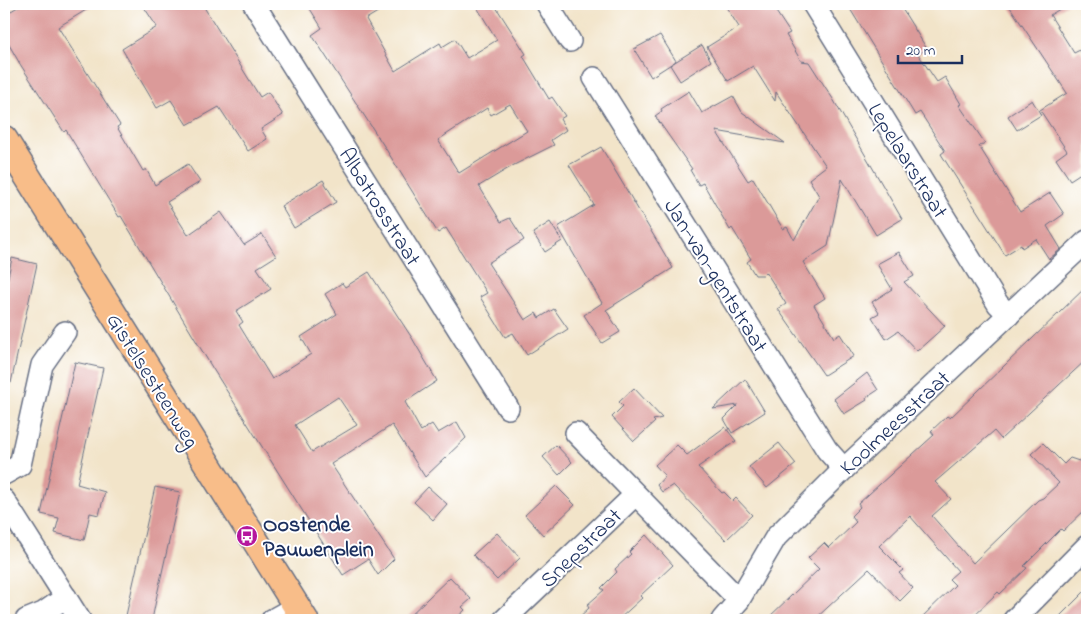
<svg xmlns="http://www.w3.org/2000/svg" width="1091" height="624" font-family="'Indie Flower',sans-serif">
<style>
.building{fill:#db9a99;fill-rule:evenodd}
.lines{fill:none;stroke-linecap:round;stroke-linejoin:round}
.minor-casing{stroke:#666e83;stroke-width:24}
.major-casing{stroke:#666e83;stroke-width:29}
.minor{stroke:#fff;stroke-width:21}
.major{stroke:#f8bd89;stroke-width:26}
.labels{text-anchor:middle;stroke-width:4;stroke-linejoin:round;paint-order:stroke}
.street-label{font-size:22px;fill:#1b2f5e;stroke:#fff}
.poi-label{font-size:22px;font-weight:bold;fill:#1b2f5e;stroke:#fff;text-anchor:start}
</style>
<rect width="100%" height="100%" fill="#fff"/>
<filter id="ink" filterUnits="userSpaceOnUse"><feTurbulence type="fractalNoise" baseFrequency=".02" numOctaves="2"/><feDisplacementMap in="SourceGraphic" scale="10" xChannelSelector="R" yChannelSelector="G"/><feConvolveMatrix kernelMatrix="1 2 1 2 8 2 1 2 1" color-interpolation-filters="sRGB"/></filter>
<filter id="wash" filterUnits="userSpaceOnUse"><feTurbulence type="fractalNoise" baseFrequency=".0096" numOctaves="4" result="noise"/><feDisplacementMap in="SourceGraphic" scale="20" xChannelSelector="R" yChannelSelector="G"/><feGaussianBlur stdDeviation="1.12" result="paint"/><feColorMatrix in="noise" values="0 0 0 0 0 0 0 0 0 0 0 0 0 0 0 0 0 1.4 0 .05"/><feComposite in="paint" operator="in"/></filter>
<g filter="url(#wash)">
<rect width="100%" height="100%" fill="#f2e4c9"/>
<g id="blocks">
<!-- building -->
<g class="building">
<path d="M23,4H96L58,27L120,125L117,127L143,171L146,169L155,185L188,164L200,182L167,202L188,235L221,212L244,245L262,234L276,256L257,268L271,289L236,311L243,322L239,325L272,379L311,354L301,337L337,314L325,294L342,283L345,287L369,272L412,338L437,381L405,402L421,431L432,424L438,433L457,422L466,438L425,477L392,425L331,464L394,559L378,575L368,559L343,575L213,369L121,216L119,217L66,130L64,132L20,64L4,36V15ZM338,397L357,425L312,452L295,425Z"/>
<path d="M142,4H202L260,97L268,92L283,115L261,129L267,139L248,151L219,107L187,125L171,100L157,108L122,49L157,27Z"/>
<path d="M307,4H391L366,19L395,71L440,43L442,47L455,39L467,58L497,40L475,4H494L526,54L523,56L549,99L552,97L565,116L560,119L566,130L551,140L554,145L514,165L479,186L501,222L510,218L524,240L488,263L525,320L536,313L539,318L554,309L568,329L527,355L513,333L505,337L480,297L487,293L446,228L438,233L384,146L312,35L322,28ZM510,104L527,131L459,173L438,140L487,108L491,115Z"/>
<path d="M724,4H771L790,33L786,35L801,61L809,62L833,99L902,219L876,235L842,179L828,246L803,262L825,298L814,305L834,338L840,334L854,356L824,375L778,309L786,304L766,272L763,275H755L747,262L751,259L732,228L730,230L703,183L699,185L690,170L692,169L655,116L662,111L661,109L689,91L702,113L733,96L742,112L785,143L716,131L748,181L753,178L783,229L787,227L794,240L819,196L809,179L826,166L776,92L775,101L753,66L728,81L707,47L739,27Z"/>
<path d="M847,4H899L927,49L918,54L937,82L945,77L961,104L959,105L985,143L979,146L1020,212L1050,193L1064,214L1047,226L1061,249L1049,259L1036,239L1022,248L1021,245L1005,255L941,154L945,151L920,112L915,115Z"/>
<path d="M1008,4H1068L1050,15L1074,53L1080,50L1087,61V169L1070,180L1056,159L1067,151L1040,110L1067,93Z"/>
<path d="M660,35L676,61L651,77L634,49Z"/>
<path d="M702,45L711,61L680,81L670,65Z"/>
<path d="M1032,100L1041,115L1017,130L1008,116Z"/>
<path d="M601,147L673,268L606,310L620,332L602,343L584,315L602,303L558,227L594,205L569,165Z"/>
<path d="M323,180L336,202L294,228L281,206Z"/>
<path d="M550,222L562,241L545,252L533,233Z"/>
<path d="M899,252L914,276L904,282L945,326L917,351L898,331L886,339L872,317L879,313L872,302L892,289L877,264Z"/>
<path d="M12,258L37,264L11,383L4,382V296Z"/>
<path d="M1087,286V359L1001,439L994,431L935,482L951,499L932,516L973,563L1038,500L1043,498L1059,483L1031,454L1043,443L1064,464L1070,458L1079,461L1087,452V508L1063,531L1061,529L1024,566L1027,568L1000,594L998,592L969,620H919L955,585L949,579L958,571L910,516L879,546L903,570L899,573L913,588L900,601L869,569L814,620H766L819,569L808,558L824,543L829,548L856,522L851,516L860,507L858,504L934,435L931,431L947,416L950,418Z"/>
<path d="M75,362L103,368L77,484L105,492L99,515L90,513L84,540L55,533L59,518L41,514Z"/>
<path d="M867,373L878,390L866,398L867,400L844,414L834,399Z"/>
<path d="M745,379L765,412L732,433L724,419L738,405L713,409Z"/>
<path d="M634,388L662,418L653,420L655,422L634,441L612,417L623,406L619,402Z"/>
<path d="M725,427L736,441L698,467L722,493L724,492L733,501L736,498L752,515L726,540L673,485L662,492L657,485L665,476L655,465L677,445L687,455Z"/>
<path d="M779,443L796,464L767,488L749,467Z"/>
<path d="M556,445L572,462L559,475L543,457Z"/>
<path d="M556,486L575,505L543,535L525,515Z"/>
<path d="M155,487L180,492L157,595L152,620H125Z"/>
<path d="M428,487L447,504L433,520L414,502Z"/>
<path d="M497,533L520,558L497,580L473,555Z"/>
<path d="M646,535L673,565L640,596L642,598L618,620H576L589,608L587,605L604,590L601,588L617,572L615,569L631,554L629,552Z"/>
<path d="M450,577L471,599L462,607L465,610L454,620H405Z"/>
<path d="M1087,589V620H1056Z"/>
</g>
</g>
</g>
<g filter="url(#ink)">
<use href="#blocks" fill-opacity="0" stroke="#666e83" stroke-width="1"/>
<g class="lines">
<!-- minor casing -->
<g class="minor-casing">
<g id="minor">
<path d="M254,4L508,408"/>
<path d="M547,4L570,41"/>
<path d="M813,4L998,304L1009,315"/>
<path d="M594,78L827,450L844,469"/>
<path d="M576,433L739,600"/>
<path d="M4,474L20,465L42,365L65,332"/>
<path d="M4,500L80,620"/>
<path d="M26,620L43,613L66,597"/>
<path d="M272,620L297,606"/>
<path d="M504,620L635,495"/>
<path d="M722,620L739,600L776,537L844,469L1087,241"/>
<path d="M1014,620L1087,546"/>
</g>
</g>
<!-- major casing -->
<g class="major-casing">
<path id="major" d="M4,139L305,620"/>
</g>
<!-- minor -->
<use href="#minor" class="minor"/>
<!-- major -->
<use href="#major" class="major"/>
</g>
</g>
<!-- icons -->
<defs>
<g id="bus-disc" transform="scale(1.125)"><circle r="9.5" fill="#b5179e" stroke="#fff"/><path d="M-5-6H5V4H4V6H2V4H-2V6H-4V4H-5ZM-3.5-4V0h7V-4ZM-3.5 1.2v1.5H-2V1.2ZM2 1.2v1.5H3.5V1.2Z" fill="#fff"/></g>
</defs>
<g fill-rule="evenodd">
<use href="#bus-disc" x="247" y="536"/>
</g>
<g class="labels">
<!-- street labels -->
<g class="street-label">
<text transform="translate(909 160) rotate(58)" y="8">Lepelaarstraat</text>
<text transform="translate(381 206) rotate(58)" y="8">Albatrosstraat</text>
<text transform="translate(717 275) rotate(58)" y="8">Jan-van-gentstraat</text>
<text transform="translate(154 380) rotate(58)" y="8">Gistelsesteenweg</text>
<text transform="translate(894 422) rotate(-43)" y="8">Koolmeesstraat</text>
<text transform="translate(580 547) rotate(-44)" y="8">Snepstraat</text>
</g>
<!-- poi labels -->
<g class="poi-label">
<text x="263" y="531">Oostende<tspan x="263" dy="25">Pauwenplein</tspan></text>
</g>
</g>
<!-- margin -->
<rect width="1091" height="624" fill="none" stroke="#fff" stroke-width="20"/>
<!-- scale -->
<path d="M898 55v8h64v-8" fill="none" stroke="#1b2f5e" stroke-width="2.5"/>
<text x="906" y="55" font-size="15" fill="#1b2f5e" stroke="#ffffff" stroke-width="4" paint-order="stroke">20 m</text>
</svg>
